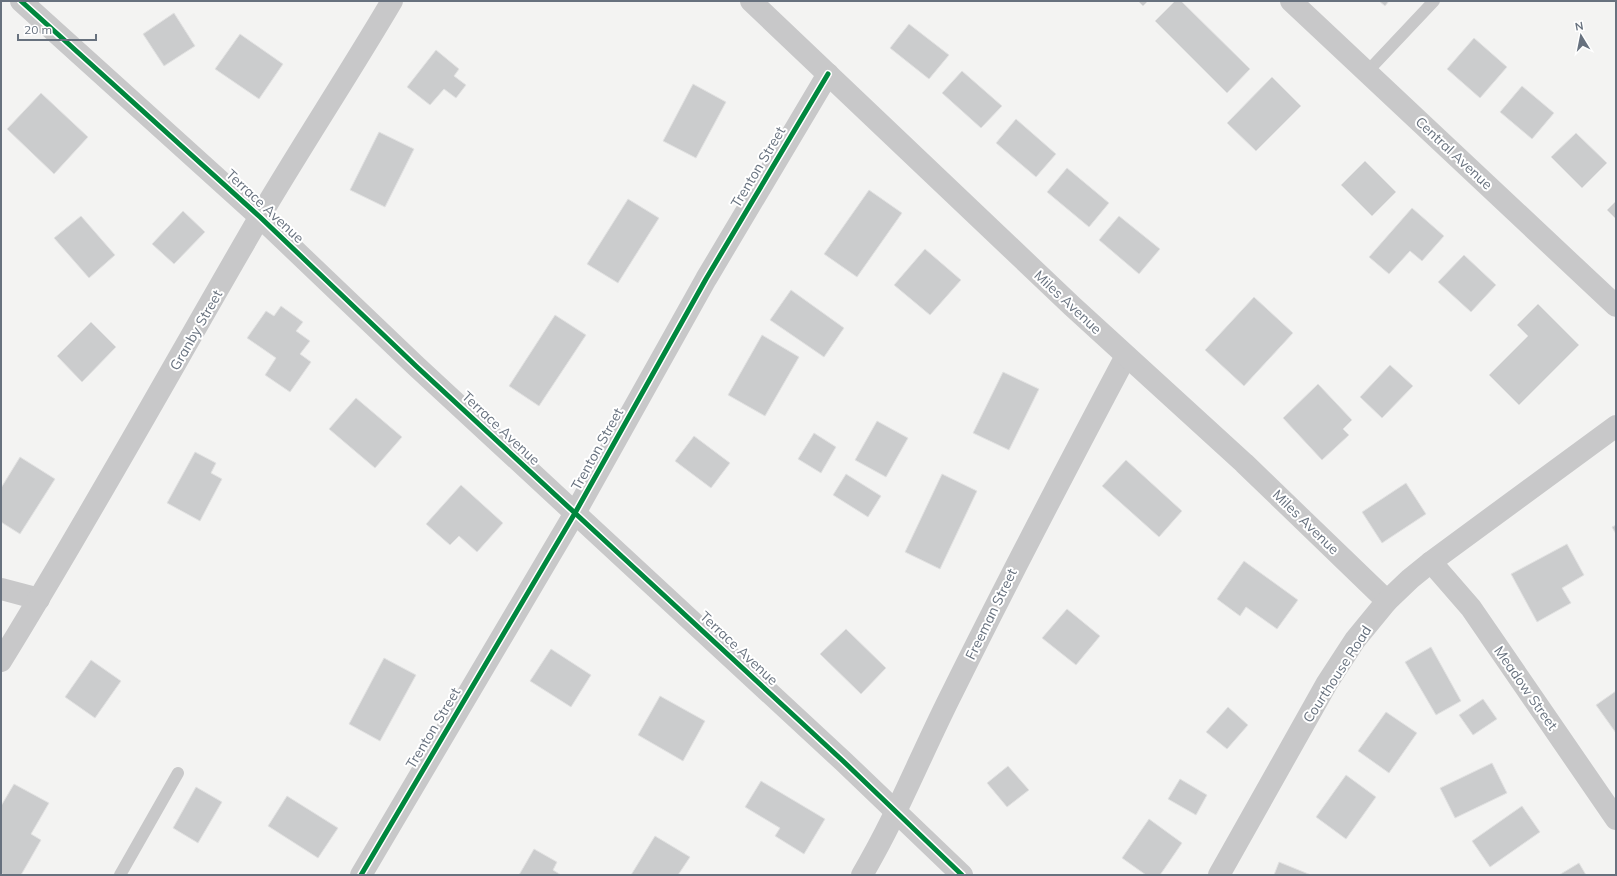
<svg xmlns="http://www.w3.org/2000/svg" width="1617" height="876" font-family="Mulish,sans-serif">
<style>
.building{fill:#cbcccd;stroke:#e2e2e2}
.lines{fill:none;stroke-linecap:round;stroke-linejoin:round}
.service{stroke:#c8c8c9;stroke-width:12}
.minor{stroke:#c8c8c9;stroke-width:22}
.tertiary{stroke:#c8c8c9;stroke-width:22}
.cycleway-casing{stroke:#fff;stroke-width:8}
.cycleway{stroke:#00873e;stroke-width:5}
.labels{text-anchor:middle;stroke-width:4;stroke-linejoin:round;paint-order:stroke}
.street-label{font-size:14px;fill:#67717e;stroke:#fff}
</style>
<rect width="100%" height="100%" fill="#f3f3f2"/>
<!-- building -->
<g class="building">
<path d="M1138,1H1148L1143,6Z"/>
<path d="M1175,1H1181L1250,69L1227,93L1155,21Z"/>
<path d="M1379,1H1389L1385,6Z"/>
<path d="M174,13L195,46L164,66L143,34Z"/>
<path d="M909,24L949,55L929,79L890,48Z"/>
<path d="M240,34L283,64L259,99L215,69Z"/>
<path d="M1474,38L1507,67L1480,98L1447,69Z"/>
<path d="M436,50L459,69L454,76L466,85L456,98L444,89L430,105L407,87Z"/>
<path d="M962,71L1002,106L981,128L942,93Z"/>
<path d="M1272,77L1301,106L1256,151L1227,123Z"/>
<path d="M693,84L726,102L696,158L663,141Z"/>
<path d="M1522,86L1554,113L1532,139L1500,112Z"/>
<path d="M41,93L88,137L54,174L7,129Z"/>
<path d="M1016,119L1056,154L1036,177L996,143Z"/>
<path d="M379,132L414,149L385,207L350,190Z"/>
<path d="M1576,133L1607,163L1582,188L1551,157Z"/>
<path d="M1365,161L1396,192L1372,216L1341,185Z"/>
<path d="M1067,168L1109,203L1089,227L1047,192Z"/>
<path d="M869,190L902,213L857,277L824,254Z"/>
<path d="M628,199L659,218L618,283L587,264Z"/>
<path d="M1616,201V219L1607,210Z"/>
<path d="M1412,208L1444,236L1422,261L1410,251L1389,274L1369,257Z"/>
<path d="M183,211L205,232L174,264L152,244Z"/>
<path d="M81,216L115,255L89,278L54,238Z"/>
<path d="M1119,216L1160,249L1139,274L1099,240Z"/>
<path d="M925,249L961,280L930,315L894,285Z"/>
<path d="M1464,255L1496,285L1471,312L1438,282Z"/>
<path d="M791,290L844,328L824,357L770,320Z"/>
<path d="M1254,297L1293,333L1244,386L1205,350Z"/>
<path d="M1538,304L1579,345L1519,405L1489,375L1528,336L1517,325Z"/>
<path d="M281,306L303,322L296,331L310,341L300,354L311,362L290,392L265,375L276,358L247,338L266,311L274,316Z"/>
<path d="M555,315L586,335L539,406L509,386Z"/>
<path d="M91,322L116,347L82,382L57,356Z"/>
<path d="M762,335L799,357L765,416L728,395Z"/>
<path d="M1390,365L1413,386L1382,418L1360,397Z"/>
<path d="M1003,372L1039,389L1009,450L973,433Z"/>
<path d="M1318,384L1352,420L1343,429L1349,435L1322,460L1283,418Z"/>
<path d="M356,398L402,437L375,468L329,429Z"/>
<path d="M877,421L908,438L886,477L855,460Z"/>
<path d="M814,433L836,447L821,473L798,459Z"/>
<path d="M694,436L730,463L711,488L675,461Z"/>
<path d="M195,452L216,463L211,473L222,479L200,521L167,503Z"/>
<path d="M20,457L55,479L20,534L1,522V488Z"/>
<path d="M1126,460L1182,511L1159,537L1102,486Z"/>
<path d="M846,474L881,496L868,517L833,495Z"/>
<path d="M942,474L977,491L940,569L905,552Z"/>
<path d="M1406,483L1426,514L1382,543L1362,512Z"/>
<path d="M461,485L503,523L477,552L459,536L450,545L426,524Z"/>
<path d="M1616,525V534L1612,527Z"/>
<path d="M1567,544L1584,575L1562,588L1571,603L1537,622L1511,574Z"/>
<path d="M1244,561L1298,600L1277,629L1246,607L1240,616L1217,599Z"/>
<path d="M1067,609L1100,636L1076,665L1042,638Z"/>
<path d="M846,629L886,668L861,694L820,654Z"/>
<path d="M1431,647L1461,701L1436,715L1405,662Z"/>
<path d="M551,649L591,675L571,707L530,681Z"/>
<path d="M384,658L416,675L380,741L349,724Z"/>
<path d="M91,660L121,681L95,718L65,697Z"/>
<path d="M1616,691V733L1596,705Z"/>
<path d="M660,696L705,721L683,761L638,735Z"/>
<path d="M1483,699L1497,719L1473,735L1459,715Z"/>
<path d="M1228,707L1248,725L1227,749L1206,732Z"/>
<path d="M1386,712L1417,733L1389,773L1358,751Z"/>
<path d="M1492,763L1507,793L1455,818L1440,788Z"/>
<path d="M1008,766L1029,790L1007,807L987,783Z"/>
<path d="M1346,775L1376,797L1346,839L1316,817Z"/>
<path d="M1180,779L1207,795L1196,815L1168,799Z"/>
<path d="M761,781L825,819L804,854L775,836L780,828L745,807Z"/>
<path d="M14,784L49,803L31,834L41,840L21,875H4L1,873V806Z"/>
<path d="M196,787L222,802L198,843L173,828Z"/>
<path d="M287,796L338,828L318,858L268,826Z"/>
<path d="M1522,806L1540,832L1490,867L1472,841Z"/>
<path d="M1149,819L1182,843L1160,875H1146L1122,858Z"/>
<path d="M655,836L690,857L678,875H631Z"/>
<path d="M534,849L557,862L553,870L561,875H519Z"/>
<path d="M1279,862L1311,875H1274Z"/>
<path d="M1579,863L1586,875H1559Z"/>
</g>
<g class="lines">
<!-- service -->
<g class="service">
<path d="M1367,72L1434,1"/>
<path d="M120,875L178,773"/>
</g>
<!-- minor -->
<g class="minor">
<path d="M21,1L260,217L416,366L843,761L962,875"/>
<path d="M1291,1L1616,306"/>
<path d="M1431,562L1471,608L1616,819"/>
<path d="M1,589L39,599"/>
<path d="M1,661C91,515 173,366 259,218C302,145 349,74 392,1"/>
<path d="M361,875L575,513L706,279L828,74"/>
<path d="M862,875C897,816 922,752 953,691C1009,578 1067,467 1126,356"/>
</g>
<!-- tertiary -->
<g class="tertiary">
<path d="M751,1L1072,306L1244,463L1387,601"/>
<path d="M1219,875L1327,683L1355,640L1387,601L1410,579L1431,562L1616,426"/>
</g>
<!-- cycleway casing -->
<g class="cycleway-casing">
<g id="cycleway">
<path d="M21,1L260,217L416,366L843,761L962,875"/>
<path d="M361,875L575,513L706,279L828,74"/>
</g>
</g>
<!-- cycleway -->
<use href="#cycleway" class="cycleway"/>
</g>
<g class="labels">
<!-- street labels -->
<g class="street-label">
<text transform="translate(1454 153) rotate(43)" y="5">Central Avenue</text>
<text transform="translate(758 167) rotate(-59)" y="5">Trenton Street</text>
<text transform="translate(265 206) rotate(43)" y="5">Terrace Avenue</text>
<text transform="translate(1068 302) rotate(43)" y="5">Miles Avenue</text>
<text transform="translate(196 330) rotate(-60)" y="5">Granby Street</text>
<text transform="translate(501 428) rotate(43)" y="5">Terrace Avenue</text>
<text transform="translate(597 449) rotate(-61)" y="5">Trenton Street</text>
<text transform="translate(1306 522) rotate(44)" y="5">Miles Avenue</text>
<text transform="translate(991 614) rotate(-64)" y="5">Freeman Street</text>
<text transform="translate(739 648) rotate(43)" y="5">Terrace Avenue</text>
<text transform="translate(1337 674) rotate(-57)" y="5">Courthouse Road</text>
<text transform="translate(1526 688) rotate(55)" y="5">Meadow Street</text>
<text transform="translate(433 728) rotate(-59)" y="5">Trenton Street</text>
</g>
</g>
<!-- border -->
<rect width="1617" height="876" fill="none" stroke="#67717e" stroke-width="4"/>
<!-- north arrow -->
<g transform="translate(1581 36) rotate(350)" stroke="#ffffff" stroke-width="3" paint-order="stroke">
<path d="M0-3L7 15L0 10L-7 15Z" fill="#67717e"/>
<text y="-6" font-size="11" font-weight="bold" text-anchor="middle" fill="#67717e">N</text>
</g>
<!-- scale -->
<path d="M18 34v6h78v-6" fill="none" stroke="#67717e" stroke-width="2"/>
<text x="24" y="34" font-size="12" fill="#67717e" stroke="#ffffff" stroke-width="3" paint-order="stroke">20 m</text>
</svg>
